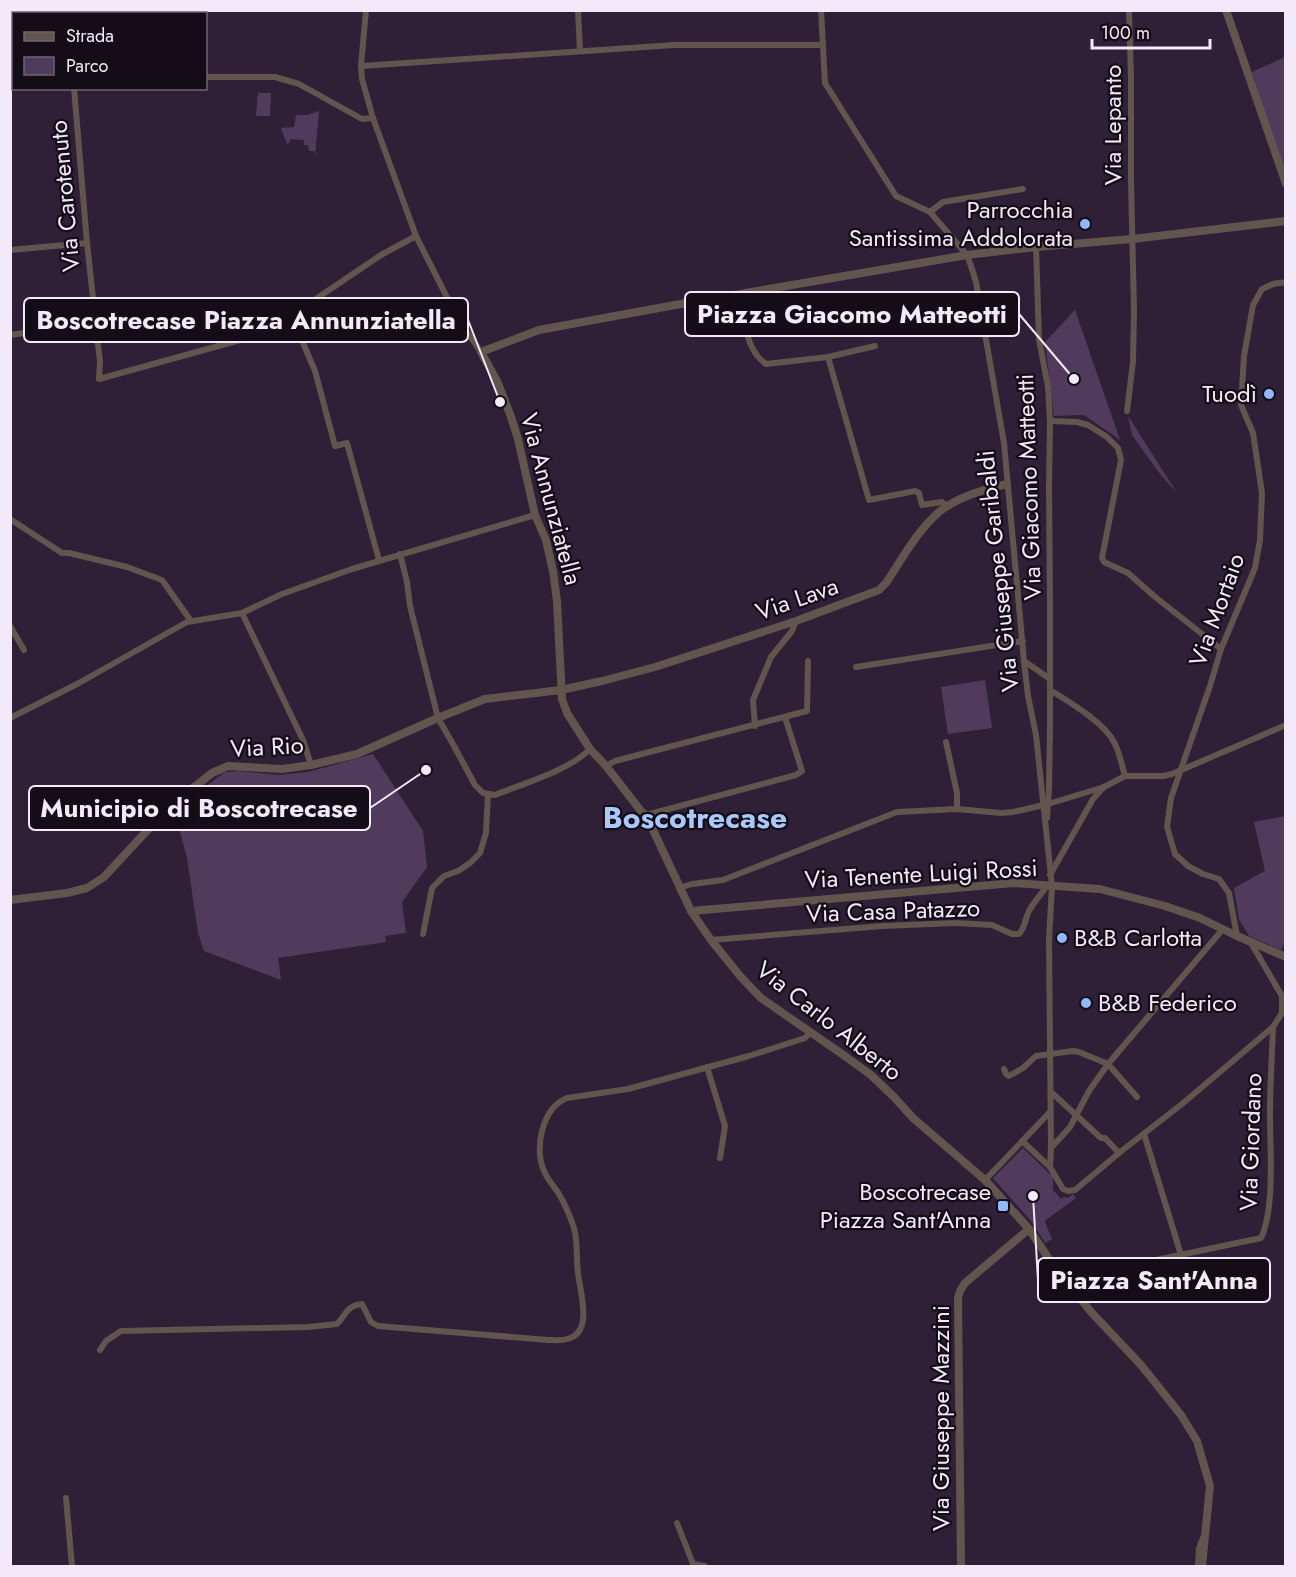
<svg xmlns="http://www.w3.org/2000/svg" width="1296" height="1577" font-family="Jost,sans-serif">
<style>
.green{fill:#513b5d}
.lines{fill:none;stroke-linecap:round;stroke-linejoin:round}
.minor{stroke:#62554d;stroke-width:6}
.tertiary{stroke:#62554d;stroke-width:8}
.poi-dot{fill:#90b8fd;stroke:#140d18;stroke-width:2}
.labels{text-anchor:middle;stroke-width:4.5;stroke-linejoin:round;paint-order:stroke}
.street-label{font-size:24px;fill:#f3e9f9;stroke:#140d18}
.poi-label{font-size:24px;fill:#f3e9f9;stroke:#140d18;text-anchor:end}
.district-label{font-size:30px;font-weight:bold;fill:#aac8fc;stroke:#140d18}
.leader{fill:none;stroke:#f3e9f9;stroke-width:2}
.callout-dot{fill:#f3e9f9;stroke:#140d18;stroke-width:2}
.callout{fill:#140d18;stroke:#f3e9f9;stroke-width:2}
.callout-label{font-size:26px;text-anchor:middle;font-weight:bold;fill:#f3e9f9}
</style>
<rect width="100%" height="100%" fill="#2f2038"/>
<!-- green -->
<g class="green">
<path d="M1285,57V173L1252,72Z"/>
<path d="M258,93H271L270,116H256Z"/>
<path d="M319,111L315,156L314,151H309L308,145H304V140L290,139V142L287,144L281,128L294,127L296,115H307Z"/>
<path d="M1075,310L1120,440L1084,415L1054,416L1045,342Z"/>
<path d="M1128,416L1177,493L1160,474L1132,435Z"/>
<path d="M985,680L992,728L948,734L941,687Z"/>
<path d="M373,754L423,831L427,867L402,902L406,933L385,936L386,942L278,958L281,980L204,951L198,933L187,858L174,810L225,772L240,771L278,775L308,772Z"/>
<path d="M1285,816L1286,940L1281,950L1249,936L1239,919L1234,888L1265,871L1254,822Z"/>
<path d="M1023,1148L1053,1177V1190L1061,1199L1064,1197L1068,1198L1073,1194L1076,1198L1047,1219L1045,1222L1052,1239L1045,1243L1032,1222L993,1178Z"/>
</g>
<g class="lines">
<!-- minor -->
<g class="minor">
<path d="M66,10V14"/>
<path d="M366,10L361,66L362,79L373,118L416,236L458,319L481,352"/>
<path d="M578,10L580,51"/>
<path d="M821,10L825,83L896,196L930,212L967,255L971,266L976,282L1004,443L1024,661L1028,696L1036,735L1052,886L1049,940L1051,1148L1050,1167"/>
<path d="M361,66L674,45H823"/>
<path d="M206,77H275L299,84L362,119L373,118"/>
<path d="M74,88L87,243L100,362L99,379L251,337L292,317L298,311L381,255L416,236"/>
<path d="M930,212L943,202L1023,189"/>
<path d="M1036,247L1039,339L1048,387L1050,421L1049,487L1050,605V727L1049,790L1047,818"/>
<path d="M10,250L87,243"/>
<path d="M741,294C745,318 744,349 766,364L828,357L875,346"/>
<path d="M292,317L315,371L335,446L347,443L379,560"/>
<path d="M10,335L95,323"/>
<path d="M828,357L869,500L915,491L919,493L922,505L942,502L948,507"/>
<path d="M1127,411L1133,362L1134,310L1131,181V77L1129,10"/>
<path d="M1050,421L1077,422L1088,425L1107,437L1118,448L1121,460L1102,558L1104,562L1128,573L1154,596L1221,649"/>
<path d="M10,519L62,553H69L127,567L162,580L191,621"/>
<path d="M400,554L407,582L410,606L438,718L454,746L475,785L483,793L495,795C522,784 570,770 590,749"/>
<path d="M242,613L303,740L311,765"/>
<path d="M10,626L24,650"/>
<path d="M1024,661L1050,679"/>
<path d="M856,667L1023,641"/>
<path d="M1050,690C1069,702 1106,723 1115,744C1120,754 1122,766 1125,776"/>
<path d="M10,718L79,683L187,622L242,613L282,594L352,569L535,515"/>
<path d="M755,726L753,700L771,657L792,631L796,621"/>
<path d="M946,742L957,793V809"/>
<path d="M606,766L615,761L807,711L808,661"/>
<path d="M646,815L796,775L802,771L785,717"/>
<path d="M1050,875L1093,799L1104,787L1125,776H1163L1172,774L1286,725"/>
<path d="M679,888L692,884L723,880L897,812L957,809L1001,813L1013,812L1048,804L1104,787"/>
<path d="M423,934L432,888L444,876L458,871L470,863L480,853L486,833L488,794"/>
<path d="M1237,936L1229,893L1219,879L1203,874L1188,866L1175,854L1167,827L1171,798L1210,686L1221,649L1255,568L1260,540L1262,493L1253,433L1241,405L1244,356L1253,305L1262,289L1273,284L1286,282"/>
<path d="M711,940L882,926L955,923L992,925L1012,934H1019C1025,928 1025,919 1029,911C1034,902 1041,894 1047,886"/>
<path d="M707,1067L725,1126L720,1158"/>
<path d="M1004,1069L1006,1074L1009,1076L1023,1068L1036,1056L1073,1051L1079,1052L1108,1064L1137,1097"/>
<path d="M1051,1092L1101,1138H1105L1119,1153"/>
<path d="M1144,1134L1181,1255"/>
<path d="M1022,1141L1050,1167L1063,1189L1068,1191L1075,1190L1119,1153L1182,1104L1273,1027L1282,1013V996L1251,943"/>
<path d="M1051,1148L1070,1127L1089,1091L1108,1064L1223,929"/>
<path d="M985,1180L1050,1112"/>
<path d="M1067,1284L1080,1276L1104,1271L1261,1238C1275,1209 1270,1148 1270,1115C1270,1085 1272,1056 1273,1027"/>
<path d="M100,1350L106,1341L121,1331L308,1327L337,1324C346,1315 347,1305 362,1304L371,1322L378,1326L548,1340C554,1340 561,1341 567,1339C594,1333 580,1292 578,1273C576,1258 578,1242 574,1228C570,1216 565,1204 559,1194C554,1186 547,1179 544,1171C534,1148 542,1108 567,1098L628,1089L749,1056L805,1038L810,1033"/>
<path d="M66,1498L72,1566"/>
<path d="M677,1523L693,1564L705,1566"/>
<path d="M1198,1566L1199,1548L1203,1538"/>
</g>
<!-- tertiary -->
<g class="tertiary">
<path d="M1226,10L1286,184"/>
<path d="M10,900L67,893L87,888L104,877L169,807L212,773L228,766L282,769L311,765L357,754L440,717L485,699L561,690L602,681L655,667L796,621L879,590L886,583C902,559 917,531 939,512C956,498 986,488 1007,484"/>
<path d="M691,911L1014,883L1100,889L1165,906L1200,918L1237,936L1286,957"/>
<path d="M961,1566L958,1298L960,1291L965,1283L1029,1229"/>
<path d="M1202,1566L1210,1486L1197,1441L1181,1415L1141,1365L1092,1313L1053,1265L1029,1229L985,1180L913,1118L894,1097L871,1075L842,1054L761,998L740,976L711,940L691,911L646,815L641,811L606,766L590,749L567,713L562,699L557,601L553,571L546,540L535,515L518,439L510,414L497,381L481,352L539,330L675,305L967,255L1036,247L1132,239L1286,221"/>
</g>
</g>
<!-- markers -->
<g class="poi-dot">
<circle cx="1085" cy="224" r="6"/>
<circle cx="1269" cy="394" r="6"/>
<circle cx="1062" cy="938" r="6"/>
<circle cx="1086" cy="1003" r="6"/>
<rect x="997" y="1200" width="12" height="12" rx="3"/>
</g>
<g class="labels">
<!-- street labels -->
<g class="street-label">
<text transform="translate(1113 125) rotate(-90)" y="8">Via Lepanto</text>
<text transform="translate(65 196) rotate(-95)" y="8">Via Carotenuto</text>
<text transform="translate(1029 487) rotate(-92)" y="8">Via Giacomo Matteotti</text>
<text transform="translate(551 499) rotate(75)" y="8">Via Annunziatella</text>
<text transform="translate(998 571) rotate(-96)" y="8">Via Giuseppe Garibaldi</text>
<text transform="translate(797 599) rotate(-19)" y="8">Via Lava</text>
<text transform="translate(1217 610) rotate(-70)" y="8">Via Mortaio</text>
<text transform="translate(267 747) rotate(-3)" y="8">Via Rio</text>
<text transform="translate(921 874) rotate(-3)" y="8">Via Tenente Luigi Rossi</text>
<text transform="translate(893 911) rotate(-2)" y="8">Via Casa Patazzo</text>
<text transform="translate(829 1021) rotate(38)" y="8">Via Carlo Alberto</text>
<text transform="translate(1251 1142) rotate(-88)" y="8">Via Giordano</text>
<text transform="translate(941 1418) rotate(-90)" y="8">Via Giuseppe Mazzini</text>
</g>
<!-- poi labels -->
<g class="poi-label">
<text x="1073" y="218">Parrocchia<tspan x="1073" dy="28">Santissima Addolorata</tspan></text>
<text x="1257" y="402">Tuodì</text>
<text x="1074" y="946" text-anchor="start">B&amp;B Carlotta</text>
<text x="1098" y="1011" text-anchor="start">B&amp;B Federico</text>
<text x="991" y="1200">Boscotrecase<tspan x="991" dy="28">Piazza Sant'Anna</tspan></text>
</g>
<!-- district labels -->
<g class="district-label">
<text x="695" y="828">Boscotrecase</text>
</g>
</g>
<!-- callouts -->
<path class="leader" d="M1074 379L1019 314M500 402L468 320M426 770L370 808M1033 1196L1038 1280"/>
<g class="callout-dot">
<circle cx="1074" cy="379" r="6"/>
<circle cx="500" cy="402" r="6"/>
<circle cx="426" cy="770" r="6"/>
<circle cx="1033" cy="1196" r="6"/>
</g>
<g class="callout">
<rect x="685" y="292" width="334" height="44" rx="6"/>
<rect x="24" y="298" width="444" height="44" rx="6"/>
<rect x="29" y="786" width="341" height="44" rx="6"/>
<rect x="1038" y="1258" width="232" height="44" rx="6"/>
</g>
<g class="callout-label">
<text x="852" y="323">Piazza Giacomo Matteotti</text>
<text x="246" y="329">Boscotrecase Piazza Annunziatella</text>
<text x="199" y="817">Municipio di Boscotrecase</text>
<text x="1154" y="1289">Piazza Sant'Anna</text>
</g>
<!-- border -->
<rect width="1296" height="1577" fill="none" stroke="#f3e9f9" stroke-width="24"/>
<!-- legend -->
<rect x="12" y="12" width="195" height="78" fill="#140d18" stroke="#6d6572" stroke-width="1.5"/>
<rect x="24" y="32" width="30" height="9" fill="#62554d" stroke="#6d6572" stroke-width="1.5"/>
<text x="66" y="42" font-size="18" fill="#f3e9f9">Strada</text>
<rect x="24" y="57" width="30" height="18" fill="#513b5d" stroke="#6d6572" stroke-width="1.5"/>
<text x="66" y="72" font-size="18" fill="#f3e9f9">Parco</text>
<!-- scale -->
<path d="M1092 39v9h118v-9" fill="none" stroke="#f3e9f9" stroke-width="3"/>
<text x="1101" y="39" font-size="18" fill="#f3e9f9" stroke="#140d18" stroke-width="4.5" paint-order="stroke">100 m</text>
</svg>
